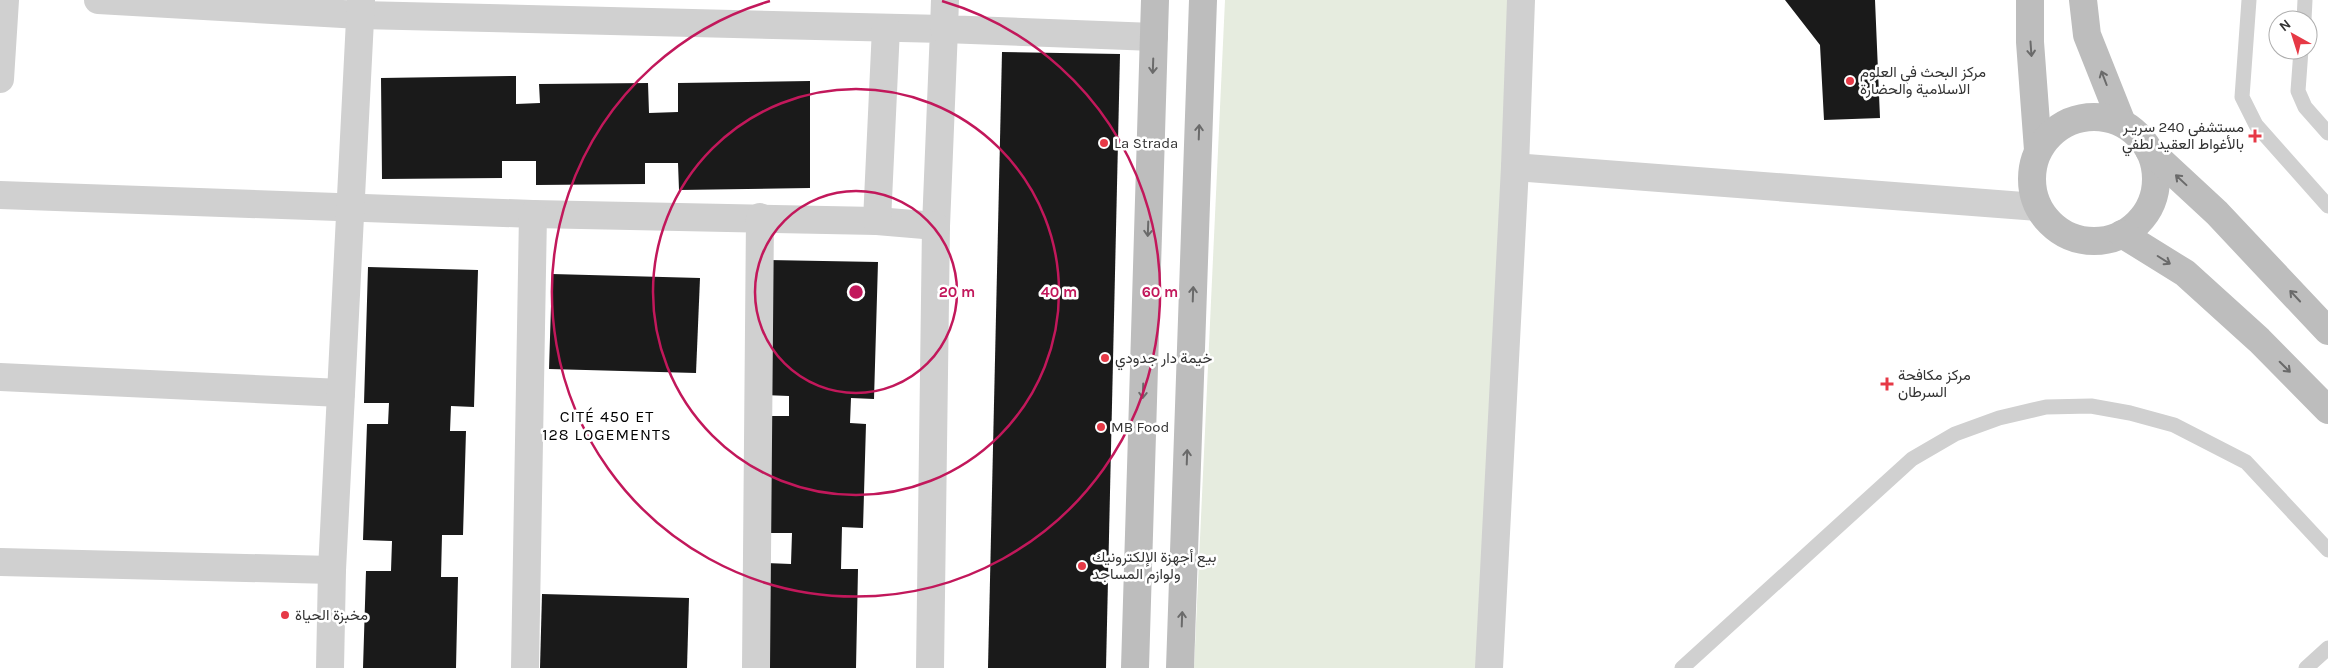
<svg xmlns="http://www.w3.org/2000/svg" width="2328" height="668" font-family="Karla,Vazirmatn,sans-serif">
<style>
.green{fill:#e6ecdf}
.building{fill:#1a1a1a}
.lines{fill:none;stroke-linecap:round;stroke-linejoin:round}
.lane{stroke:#d0d0d0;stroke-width:15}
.street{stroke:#d0d0d0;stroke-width:28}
.secondary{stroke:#bdbdbd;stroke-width:28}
.oneway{stroke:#6a6a6a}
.ring{fill:none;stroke:#c2185b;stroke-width:2.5}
.poi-dot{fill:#e63946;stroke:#fff;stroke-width:2}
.labels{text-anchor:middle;stroke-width:5;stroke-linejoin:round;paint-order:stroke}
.poi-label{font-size:15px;fill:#333;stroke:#fff;text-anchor:start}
.neighbourhood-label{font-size:16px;letter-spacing:1px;fill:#000;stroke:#fff}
.centre{fill:#c2185b;stroke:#fff;stroke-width:2.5}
.ring-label{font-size:15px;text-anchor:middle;font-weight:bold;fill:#c2185b;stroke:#fff;stroke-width:5;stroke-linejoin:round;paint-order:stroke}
</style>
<rect width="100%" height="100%" fill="#fff"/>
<!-- green -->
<path class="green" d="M1225,0H1525L1482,668H1194Z"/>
<!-- building -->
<g class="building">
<path d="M1785,0H1875L1880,118L1824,120L1820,45Z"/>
<path d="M1002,52L1120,54L1106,668H988Z"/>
<path d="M516,76V104L540,103L539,84L648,83L649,113L678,112V83L810,81V188L679,190L678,163H645V184L536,185V161H502V178L382,179L381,78Z"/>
<path d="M768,260L878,262L874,399L851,398L850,423L866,424L863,528L842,527L841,569H858L856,668H763L766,563L791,564L792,533H763L767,416H789V396L764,395Z"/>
<path d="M368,267L478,270L474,407L451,406L450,431H466L463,535H442L441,577H458L456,668H363L366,571H391L392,541L363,540L367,424H388L389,403H364Z"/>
<path d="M552,274L700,278L696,373L549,369Z"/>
<path d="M542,594L689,598L687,668H540Z"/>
</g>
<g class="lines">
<!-- lane -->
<g class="lane">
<path d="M2249,0L2242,97L2256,125L2328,206"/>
<path d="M2304,20L2305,0"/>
<path d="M2301,50L2298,91L2305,107L2328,133"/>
<path d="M1682,668L1912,459L1955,434L1999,418L2046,407L2091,406L2130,413L2174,425L2246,462L2328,550"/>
<path d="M2306,668L2328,648"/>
</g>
<!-- street -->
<g class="street">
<path d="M98,0L360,15L944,29L936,226L930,668"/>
<path d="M945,0L944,29L1154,37"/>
<path d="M0,79L5,0"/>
<path d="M1515,167L2038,207"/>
<path d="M0,195L533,214L877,221L936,226"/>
<path d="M877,221L886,28"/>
<path d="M0,377L341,393"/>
<path d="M0,562L332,570"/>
<path d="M330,668L332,570L361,0"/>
<path d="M525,668L533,214"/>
<path d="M756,668L760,217"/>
<path d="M1489,668L1515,167L1521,0"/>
</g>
<!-- secondary -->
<g class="secondary">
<path d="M2030,0V42L2038,150"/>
<path d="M2083,0L2087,35L2122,123"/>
<circle cx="2094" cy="179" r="62"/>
<path d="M2149,150L2217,213L2328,331"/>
<path d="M2122,234L2185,273L2259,340L2328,410"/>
<path d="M1135,668L1155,0"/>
<path d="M1180,668L1203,0"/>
</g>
</g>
<!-- one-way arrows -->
<defs><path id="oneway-shaft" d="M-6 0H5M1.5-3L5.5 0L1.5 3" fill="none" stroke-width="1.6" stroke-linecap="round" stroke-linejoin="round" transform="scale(1.25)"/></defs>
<g class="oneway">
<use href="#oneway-shaft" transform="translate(2031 49) rotate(86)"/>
<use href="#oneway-shaft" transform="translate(1153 66) rotate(92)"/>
<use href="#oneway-shaft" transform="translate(2104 78) rotate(-111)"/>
<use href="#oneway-shaft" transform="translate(1199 132) rotate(-88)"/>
<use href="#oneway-shaft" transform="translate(2181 180) rotate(-137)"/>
<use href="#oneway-shaft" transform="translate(1148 229) rotate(92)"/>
<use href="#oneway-shaft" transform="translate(2164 260) rotate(32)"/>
<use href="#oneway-shaft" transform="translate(1193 294) rotate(-88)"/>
<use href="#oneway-shaft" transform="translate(2295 296) rotate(-133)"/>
<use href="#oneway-shaft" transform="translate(2285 367) rotate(45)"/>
<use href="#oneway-shaft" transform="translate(1143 391) rotate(92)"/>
<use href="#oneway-shaft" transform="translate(1187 457) rotate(-88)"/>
<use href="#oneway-shaft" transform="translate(1182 619) rotate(-88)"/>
</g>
<!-- distance rings -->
<g class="ring">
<circle cx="856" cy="292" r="101"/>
<circle cx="856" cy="292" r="203"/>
<path d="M942 1A304 304 0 1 1 770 1"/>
</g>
<!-- markers -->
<g class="poi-dot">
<circle cx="1850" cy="81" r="5"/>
<path d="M2252.5 128.5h5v5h5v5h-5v5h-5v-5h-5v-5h5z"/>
<circle cx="1104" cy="143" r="5"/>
<circle cx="1105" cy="358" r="5"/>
<path d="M1884.5 376.5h5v5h5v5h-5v5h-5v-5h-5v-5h5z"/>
<circle cx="1101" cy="427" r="5"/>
<circle cx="1082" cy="566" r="5"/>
<circle cx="285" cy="615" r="5"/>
</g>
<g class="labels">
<!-- poi labels -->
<g class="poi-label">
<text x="1860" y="77">مركز البحث في العلوم<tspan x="1860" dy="17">الاسلامية والحضارة</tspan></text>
<text x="2244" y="132" text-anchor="end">مستشفى 240 سريـر<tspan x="2244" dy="17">بالأغواط العقيد لطفي</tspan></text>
<text x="1114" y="148">La Strada</text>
<text x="1115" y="363">خيمة دار جدودي</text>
<text x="1898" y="380">مركز مكافحة<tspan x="1898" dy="17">السرطان</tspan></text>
<text x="1111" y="432">MB Food</text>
<text x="1092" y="562">بيع أجهزة الإلكترونيك<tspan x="1092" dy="17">ولوازم المساجد</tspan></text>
<text x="295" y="620">مخبزة الحياة</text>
</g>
<!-- neighbourhood labels -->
<g class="neighbourhood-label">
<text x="607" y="422">CITÉ 450 ET<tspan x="607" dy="18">128 LOGEMENTS</tspan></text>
</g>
</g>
<circle cx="856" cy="292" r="8" class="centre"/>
<g class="ring-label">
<text x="957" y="297">20 m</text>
<text x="1059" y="297">40 m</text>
<text x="1160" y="297">60 m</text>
</g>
<!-- north arrow -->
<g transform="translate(2293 35) rotate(321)"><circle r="24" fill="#ffffff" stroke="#adadad"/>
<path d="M0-4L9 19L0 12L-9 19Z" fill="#e63946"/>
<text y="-8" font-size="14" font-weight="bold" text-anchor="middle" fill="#333333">N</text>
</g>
</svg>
